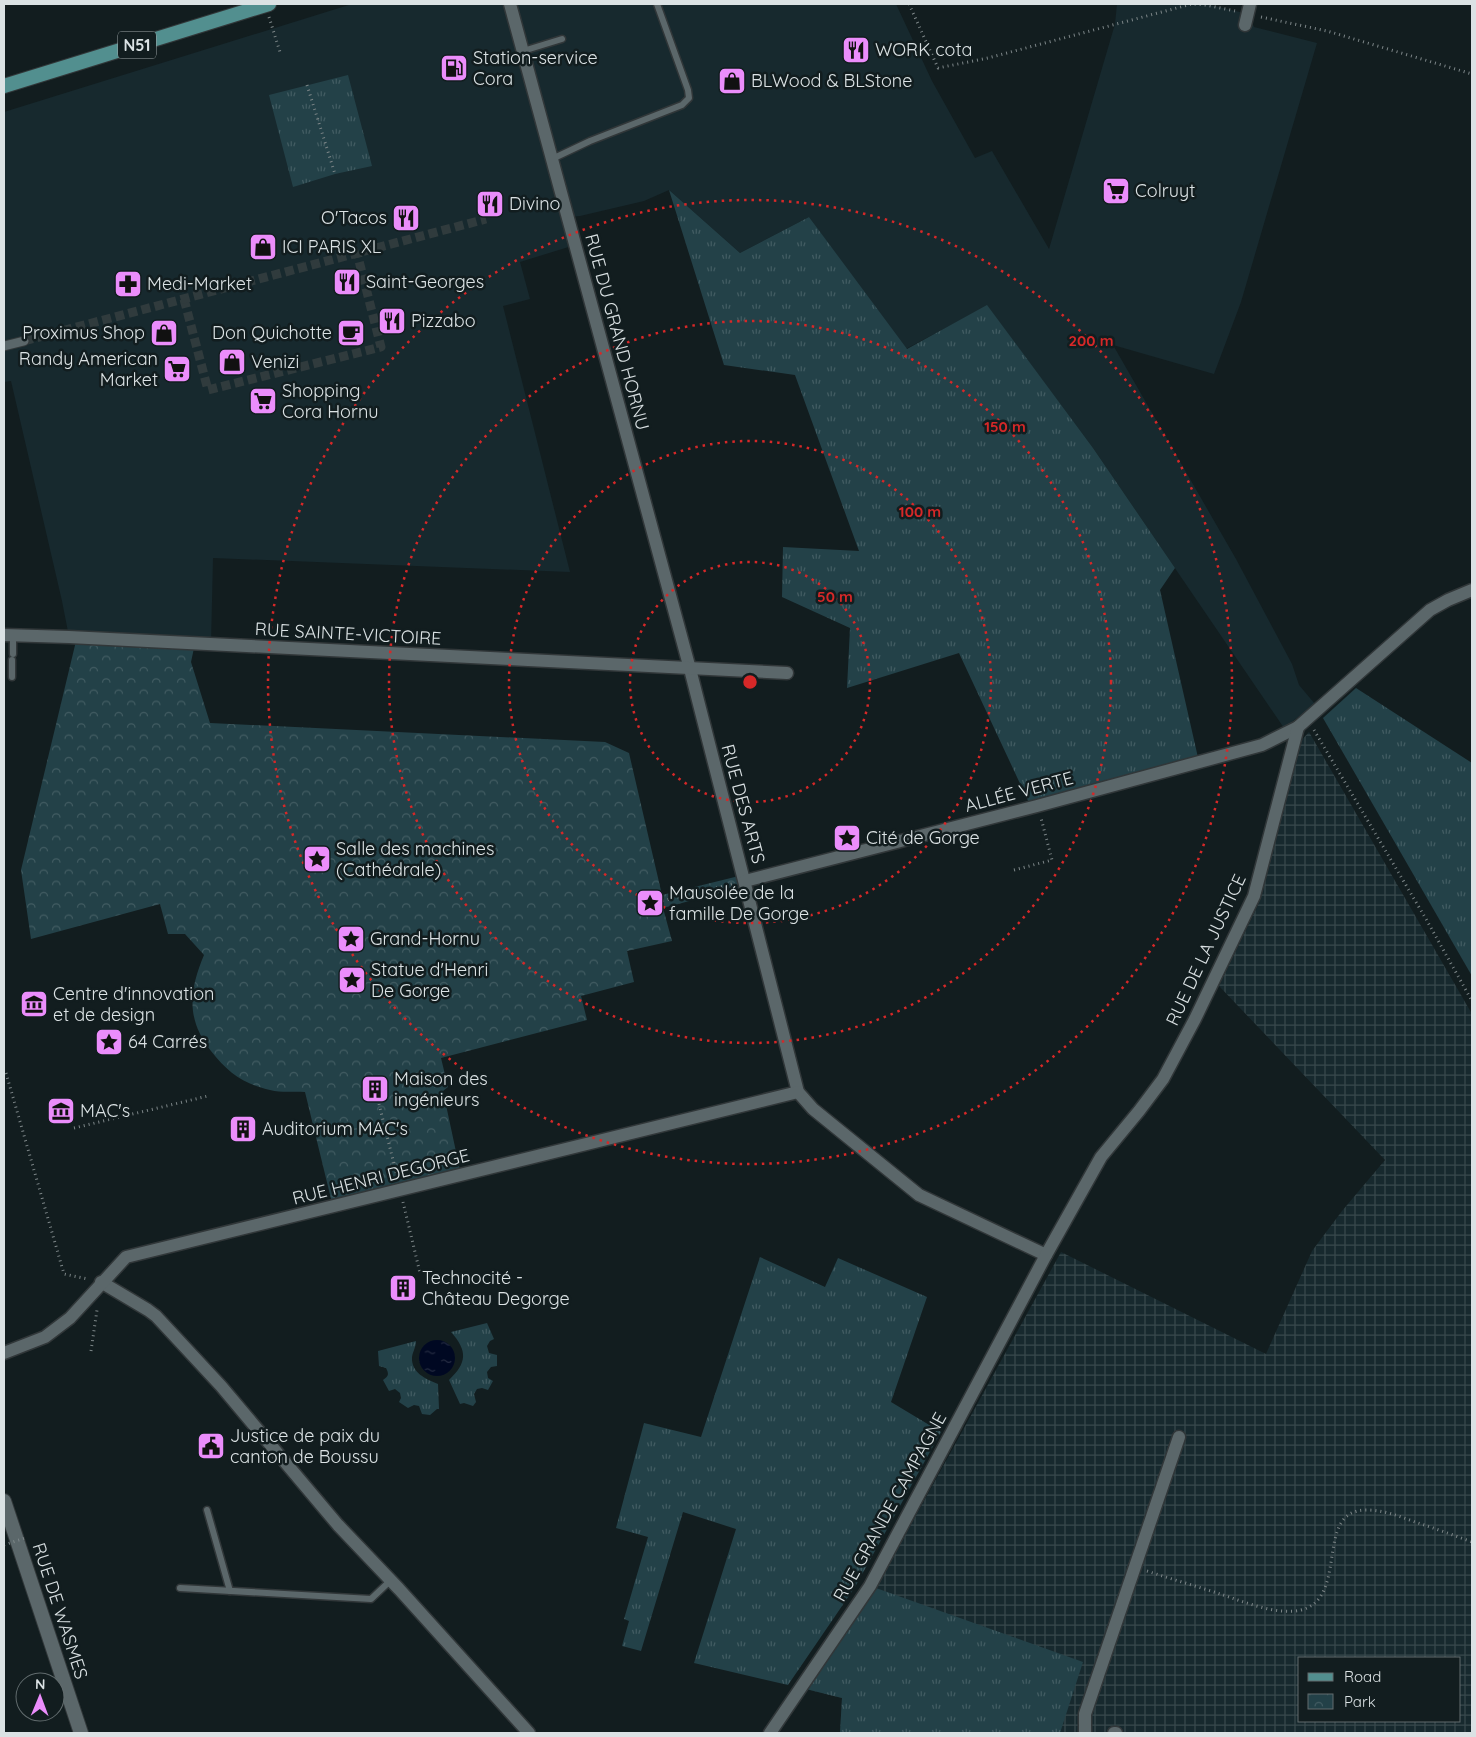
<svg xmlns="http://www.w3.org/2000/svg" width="1476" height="1737" font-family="Quicksand,sans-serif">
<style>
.built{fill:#17292e}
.industrial{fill:url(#industrial-grid);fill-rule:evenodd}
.grass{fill:url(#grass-tufts)}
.park{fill:url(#park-crowns)}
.water{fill:url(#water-ripples)}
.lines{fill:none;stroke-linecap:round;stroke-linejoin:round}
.pedestrian-tunnel{stroke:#303b3d;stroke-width:9;stroke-dasharray:9 4.5;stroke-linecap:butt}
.service-casing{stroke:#313739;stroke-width:9}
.pedestrian-casing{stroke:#313739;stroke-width:11}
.minor-casing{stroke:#313739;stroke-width:15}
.tertiary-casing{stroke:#313739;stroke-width:16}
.primary-casing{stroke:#313739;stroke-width:16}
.path{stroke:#7d8688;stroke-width:3;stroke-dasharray:1 4;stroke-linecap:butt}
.service{stroke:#5b676a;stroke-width:6}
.pedestrian{stroke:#5b676a;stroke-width:9}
.minor{stroke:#5b676a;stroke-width:12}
.tertiary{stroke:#5b676a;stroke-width:14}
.primary{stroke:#528f8f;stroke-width:14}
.path-bridge{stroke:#7d8688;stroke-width:3;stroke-dasharray:1 4;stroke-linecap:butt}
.ring{fill:none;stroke:#d62828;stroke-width:2.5;stroke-dasharray:2.5 5}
.labels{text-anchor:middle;stroke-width:5;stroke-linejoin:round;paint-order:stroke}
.shield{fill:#121d1f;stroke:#9fa7a9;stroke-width:1}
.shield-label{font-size:16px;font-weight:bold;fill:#dbe2e4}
.poi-label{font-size:18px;fill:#dbe2e4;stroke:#121d1f;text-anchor:start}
.street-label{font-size:18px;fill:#dbe2e4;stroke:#121d1f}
.centre{fill:#d62828;stroke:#121d1f;stroke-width:2.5}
.ring-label{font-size:15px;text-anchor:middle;font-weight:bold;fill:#d62828;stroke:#121d1f;stroke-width:5;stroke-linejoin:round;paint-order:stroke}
</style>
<defs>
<pattern id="industrial-grid" width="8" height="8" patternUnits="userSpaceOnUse" patternTransform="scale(1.25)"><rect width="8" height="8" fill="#17292e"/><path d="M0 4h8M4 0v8" fill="none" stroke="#38484c"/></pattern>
<pattern id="grass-tufts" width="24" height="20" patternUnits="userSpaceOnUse" patternTransform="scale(1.25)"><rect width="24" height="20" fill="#234148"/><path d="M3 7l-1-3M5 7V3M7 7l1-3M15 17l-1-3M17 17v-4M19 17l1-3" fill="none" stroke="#425c62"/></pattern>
<pattern id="park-crowns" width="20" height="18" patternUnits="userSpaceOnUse" patternTransform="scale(1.25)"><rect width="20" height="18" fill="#234148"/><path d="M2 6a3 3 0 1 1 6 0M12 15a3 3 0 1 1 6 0" fill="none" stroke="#425c62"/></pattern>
<pattern id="water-ripples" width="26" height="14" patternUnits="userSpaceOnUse" patternTransform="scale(1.25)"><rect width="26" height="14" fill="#000822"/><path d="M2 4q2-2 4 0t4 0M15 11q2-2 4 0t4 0" fill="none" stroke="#252c42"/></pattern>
</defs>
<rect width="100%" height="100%" fill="#121d1f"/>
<!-- built -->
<path class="built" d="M352,4H896L932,81L975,158L992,151L1049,249L1115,24L1117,4H1206L1248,14L1254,27L1317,43L1241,302L1214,374L1113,345L1236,559L1292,664L1299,685L1315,704L1284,728L1093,448L987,306L904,350L809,217L740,253L669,190L644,201L580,216L568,217L575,245L520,262L530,299L503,306L570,572L213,558L211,644L69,637L62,601L11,381L4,382V112Z"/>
<!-- industrial -->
<path class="industrial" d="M1309,732L1472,1014V1733H840L842,1698L806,1689L876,1588L1061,1252L1266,1354L1312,1251L1342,1211L1385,1160L1219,986L1259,903L1297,745ZM1300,1658H1460V1721H1300Z"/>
<!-- grass -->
<g class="grass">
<path d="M348,75L372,166L335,174L293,187L269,95Z"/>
<path d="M669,190L740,253L809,217L907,349L987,305L1093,448L1175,568L1160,590L1199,762L1031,807L959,653L847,688L850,628L782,597L783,547L859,551L795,375L724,365Z"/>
<path d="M1356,688L1472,763V976L1323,718Z"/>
<path d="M760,1257L825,1287L838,1258L927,1297L891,1402L941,1432L855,1587L788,1685L694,1663L736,1529L683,1512L641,1651L622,1646L629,1621L624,1619L648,1537L616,1528L644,1423L701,1437Z"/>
<path d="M487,1323L494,1339L490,1341L487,1346L489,1353L497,1355V1366L491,1367L487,1372L488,1378L493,1381L488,1390L482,1388L477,1389L474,1394L476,1402L473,1406L464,1403L460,1404L449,1380C467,1363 468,1351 451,1332Z"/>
<path d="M416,1341C416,1347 413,1351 412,1357C411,1373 426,1379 438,1384L439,1409H437L430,1415L422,1414L419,1406L414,1405L408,1408L399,1402L401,1398L400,1393L395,1389L389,1391L383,1380C389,1376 389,1374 386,1368L379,1366L378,1351Z"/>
<path d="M876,1588L1083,1662L1060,1733H840L842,1698L806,1689Z"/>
</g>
<!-- park -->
<path class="park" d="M77,637L194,648L191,662L210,723L605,742L629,753L662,895L743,875L746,886L663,908L672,941L627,951L634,982L581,996L587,1020L441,1058L448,1087L443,1091L461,1175L333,1207L305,1092C293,1091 282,1093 270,1090C244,1084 228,1073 211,1051C186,1019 189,991 204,955L185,934H168L160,904L31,939L21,870Z"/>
<!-- water -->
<circle class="water" cx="437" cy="1358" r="18"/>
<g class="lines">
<!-- pedestrian-tunnel -->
<g class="pedestrian-tunnel">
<path d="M184,299L208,390L381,347L357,253"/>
<path d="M24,341L486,219"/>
</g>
<!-- service casing -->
<g class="service-casing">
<g id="service">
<path d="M523,51L562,39"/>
<path d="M552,159L590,141L682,105L689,98L688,90L657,4"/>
<path d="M13,654V635"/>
<path d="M12,677V660"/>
<path d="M207,1510L230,1591"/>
<path d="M180,1588L371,1599L390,1581"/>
</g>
</g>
<!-- pedestrian casing -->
<g class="pedestrian-casing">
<path id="pedestrian" d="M4,346L24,341"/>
</g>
<!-- minor casing -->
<g class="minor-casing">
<g id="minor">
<path d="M510,4L690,669L798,1092L813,1109L919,1195L1046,1255"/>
<path d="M1245,25L1250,4"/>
<path d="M4,635L69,637L787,673"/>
<path d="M745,881L1037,806L1262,745L1298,727L1430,610L1448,600L1472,590"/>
<path d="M101,1282L148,1310L156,1316L221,1386L338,1525L399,1589L529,1733"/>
<path d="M4,1353L45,1337L70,1318L126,1257L798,1092"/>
<path d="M770,1733L870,1586L1046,1255L1101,1157L1139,1111L1163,1079L1195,1019L1254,896L1298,727"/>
<path d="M1085,1733V1714L1179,1437"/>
<path d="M1114,1733H1116"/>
</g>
</g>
<!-- tertiary casing -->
<g class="tertiary-casing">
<path id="tertiary" d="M4,1501L81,1733"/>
</g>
<!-- primary casing -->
<g class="primary-casing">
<path id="primary" d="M4,86L269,4"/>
</g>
<!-- path -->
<g class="path">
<path d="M909,4L938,68L988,58L1192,4L1206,5L1235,11"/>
<path d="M269,17L280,52"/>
<path d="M1261,17L1327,31L1472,74"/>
<path d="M307,85L335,174"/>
<path d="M1314,730L1426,919L1472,1001"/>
<path d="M1014,870L1052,860L1041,818"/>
<path d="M657,897L658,902L732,884"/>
<path d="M640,910L658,906V902"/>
<path d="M6,1073L64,1274L88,1279"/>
<path d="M379,1104L397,1176"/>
<path d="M74,1128L208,1096"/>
<path d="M403,1202L420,1273"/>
<path d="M91,1351L97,1310"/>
<path d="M1147,1571C1171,1579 1196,1586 1220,1594C1242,1601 1277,1616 1301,1610C1350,1598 1313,1509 1367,1510C1383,1510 1399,1516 1415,1522C1434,1528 1453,1535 1472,1542"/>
</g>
<!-- service -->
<use href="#service" class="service"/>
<!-- pedestrian -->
<use href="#pedestrian" class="pedestrian"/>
<!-- minor -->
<use href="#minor" class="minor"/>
<!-- tertiary -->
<use href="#tertiary" class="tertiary"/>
<!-- primary -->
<use href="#primary" class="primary"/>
<!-- path-bridge -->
<path class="path-bridge" d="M4,1545L25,1538"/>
</g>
<!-- distance rings -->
<g class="ring">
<circle cx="750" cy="682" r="120"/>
<circle cx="750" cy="682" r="241"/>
<circle cx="750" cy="682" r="361"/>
<circle cx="750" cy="682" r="482"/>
</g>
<!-- icons -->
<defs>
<g id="restaurant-square" transform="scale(1.4375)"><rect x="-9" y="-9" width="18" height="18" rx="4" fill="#eb8dfb" stroke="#121d1f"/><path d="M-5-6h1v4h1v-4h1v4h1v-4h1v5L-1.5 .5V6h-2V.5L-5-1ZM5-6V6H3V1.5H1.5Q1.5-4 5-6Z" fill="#111"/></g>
<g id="fuel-square" transform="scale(1.4375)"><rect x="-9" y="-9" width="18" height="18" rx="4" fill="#eb8dfb" stroke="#121d1f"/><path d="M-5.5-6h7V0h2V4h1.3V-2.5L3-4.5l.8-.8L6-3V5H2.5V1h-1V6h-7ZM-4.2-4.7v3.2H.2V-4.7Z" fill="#111"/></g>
<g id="shop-square" transform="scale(1.4375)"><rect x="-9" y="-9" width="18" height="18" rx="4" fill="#eb8dfb" stroke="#121d1f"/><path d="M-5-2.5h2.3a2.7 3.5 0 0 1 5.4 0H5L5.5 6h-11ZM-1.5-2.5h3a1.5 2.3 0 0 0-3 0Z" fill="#111"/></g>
<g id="supermarket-square" transform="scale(1.4375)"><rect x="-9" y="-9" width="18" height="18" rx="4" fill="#eb8dfb" stroke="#121d1f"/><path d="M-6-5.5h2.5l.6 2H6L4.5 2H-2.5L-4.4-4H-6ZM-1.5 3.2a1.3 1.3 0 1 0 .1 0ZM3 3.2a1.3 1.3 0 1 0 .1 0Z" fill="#111"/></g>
<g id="pharmacy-square" transform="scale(1.4375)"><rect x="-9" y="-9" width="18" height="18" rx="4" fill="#eb8dfb" stroke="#121d1f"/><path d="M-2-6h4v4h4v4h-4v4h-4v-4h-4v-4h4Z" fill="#111"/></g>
<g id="cafe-square" transform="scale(1.4375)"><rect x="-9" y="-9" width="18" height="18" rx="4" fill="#eb8dfb" stroke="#121d1f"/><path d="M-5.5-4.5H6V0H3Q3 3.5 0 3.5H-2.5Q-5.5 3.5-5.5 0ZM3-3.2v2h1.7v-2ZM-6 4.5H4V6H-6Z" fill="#111"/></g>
<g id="sight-square" transform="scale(1.4375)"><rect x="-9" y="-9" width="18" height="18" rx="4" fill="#eb8dfb" stroke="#121d1f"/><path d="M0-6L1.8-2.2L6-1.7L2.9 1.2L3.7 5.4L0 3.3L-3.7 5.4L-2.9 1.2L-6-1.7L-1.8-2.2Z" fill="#111"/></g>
<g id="museum-square" transform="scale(1.4375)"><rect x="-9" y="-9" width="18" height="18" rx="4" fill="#eb8dfb" stroke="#121d1f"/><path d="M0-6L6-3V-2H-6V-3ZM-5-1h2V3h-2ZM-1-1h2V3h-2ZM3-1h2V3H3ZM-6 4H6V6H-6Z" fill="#111"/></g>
<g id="building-square" transform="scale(1.4375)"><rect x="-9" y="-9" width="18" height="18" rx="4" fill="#eb8dfb" stroke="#121d1f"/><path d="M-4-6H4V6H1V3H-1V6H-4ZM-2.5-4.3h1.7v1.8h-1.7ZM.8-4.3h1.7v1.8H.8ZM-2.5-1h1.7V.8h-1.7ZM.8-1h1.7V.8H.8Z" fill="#111"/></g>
<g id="civic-square" transform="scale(1.4375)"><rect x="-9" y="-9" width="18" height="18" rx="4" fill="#eb8dfb" stroke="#121d1f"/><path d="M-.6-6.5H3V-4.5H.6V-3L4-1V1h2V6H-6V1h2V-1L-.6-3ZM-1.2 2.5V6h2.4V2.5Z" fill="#111"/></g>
</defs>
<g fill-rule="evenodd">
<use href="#restaurant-square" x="856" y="50"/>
<use href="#fuel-square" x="454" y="68"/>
<use href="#shop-square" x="732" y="81"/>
<use href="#supermarket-square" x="1116" y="191"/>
<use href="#restaurant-square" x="490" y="204"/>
<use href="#restaurant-square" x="406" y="218"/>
<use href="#shop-square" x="263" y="247"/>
<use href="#restaurant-square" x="347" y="282"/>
<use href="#pharmacy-square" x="128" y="284"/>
<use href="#restaurant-square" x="392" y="321"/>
<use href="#shop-square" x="164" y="333"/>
<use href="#cafe-square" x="351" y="333"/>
<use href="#shop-square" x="232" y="362"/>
<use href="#supermarket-square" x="177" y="369"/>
<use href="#supermarket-square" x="263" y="401"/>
<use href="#sight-square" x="847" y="838"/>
<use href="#sight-square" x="317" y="859"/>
<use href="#sight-square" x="650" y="903"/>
<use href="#sight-square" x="351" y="939"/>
<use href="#sight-square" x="352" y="980"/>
<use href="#museum-square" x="34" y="1004"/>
<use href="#sight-square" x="109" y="1042"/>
<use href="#building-square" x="375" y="1089"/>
<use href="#museum-square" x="61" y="1111"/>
<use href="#building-square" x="243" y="1129"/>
<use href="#building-square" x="403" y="1288"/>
<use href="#civic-square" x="211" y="1446"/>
</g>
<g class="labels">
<!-- shield labels -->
<rect class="shield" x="118" y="31.5" width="38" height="27" rx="4"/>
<g class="shield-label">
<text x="137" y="51">N51</text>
</g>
<!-- poi labels -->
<g class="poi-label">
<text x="875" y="56">WORK cota</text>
<text x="473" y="64">Station-service<tspan x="473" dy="21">Cora</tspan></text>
<text x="751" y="87">BLWood &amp; BLStone</text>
<text x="1135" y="197">Colruyt</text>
<text x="509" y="210">Divino</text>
<text x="387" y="224" text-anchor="end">O'Tacos</text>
<text x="282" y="253">ICI PARIS XL</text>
<text x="366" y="288">Saint-Georges</text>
<text x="147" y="290">Medi-Market</text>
<text x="411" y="327">Pizzabo</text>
<text x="145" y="339" text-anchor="end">Proximus Shop</text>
<text x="332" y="339" text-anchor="end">Don Quichotte</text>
<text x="158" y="365" text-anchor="end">Randy American<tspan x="158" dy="21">Market</tspan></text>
<text x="251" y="368">Venizi</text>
<text x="282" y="397">Shopping<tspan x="282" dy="21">Cora Hornu</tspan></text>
<text x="866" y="844">Cité de Gorge</text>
<text x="336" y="855">Salle des machines<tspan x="336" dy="21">(Cathédrale)</tspan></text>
<text x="669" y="899">Mausolée de la<tspan x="669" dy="21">famille De Gorge</tspan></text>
<text x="370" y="945">Grand-Hornu</text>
<text x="371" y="976">Statue d'Henri<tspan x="371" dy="21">De Gorge</tspan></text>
<text x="53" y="1000">Centre d'innovation<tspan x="53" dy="21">et de design</tspan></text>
<text x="128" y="1048">64 Carrés</text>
<text x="394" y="1085">Maison des<tspan x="394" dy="21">ingénieurs</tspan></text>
<text x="80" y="1117">MAC's</text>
<text x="262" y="1135">Auditorium MAC's</text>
<text x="422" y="1284">Technocité -<tspan x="422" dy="21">Château Degorge</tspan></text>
<text x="230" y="1442">Justice de paix du<tspan x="230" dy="21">canton de Boussu</tspan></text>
</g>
<!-- street labels -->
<g class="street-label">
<text transform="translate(617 332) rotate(75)" y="6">RUE DU GRAND HORNU</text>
<text transform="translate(348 634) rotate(3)" y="6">RUE SAINTE-VICTOIRE</text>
<text transform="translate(1019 792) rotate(-15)" y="6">ALLÉE VERTE</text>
<text transform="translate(743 804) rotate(75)" y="6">RUE DES ARTS</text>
<text transform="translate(1206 950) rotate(-65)" y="6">RUE DE LA JUSTICE</text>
<text transform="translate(381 1177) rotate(-14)" y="6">RUE HENRI DEGORGE</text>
<text transform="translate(890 1507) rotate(-61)" y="6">RUE GRANDE CAMPAGNE</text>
<text transform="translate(60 1611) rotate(72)" y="6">RUE DE WASMES</text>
</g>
</g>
<circle cx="750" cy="682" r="8" class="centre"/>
<g class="ring-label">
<text x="1091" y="346">200 m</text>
<text x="1005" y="432">150 m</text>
<text x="920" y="517">100 m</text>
<text x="835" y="602">50 m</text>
</g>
<!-- border -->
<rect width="1476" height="1737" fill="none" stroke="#dbe2e4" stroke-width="10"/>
<!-- legend -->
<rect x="1298" y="1657" width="162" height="65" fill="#121d1f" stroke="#626c6e"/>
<rect x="1308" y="1673" width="25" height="8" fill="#528f8f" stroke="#626c6e"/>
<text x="1344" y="1682" font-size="15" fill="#dbe2e4">Road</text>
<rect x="1308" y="1694" width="25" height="15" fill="url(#park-crowns)" stroke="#626c6e"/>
<text x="1344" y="1707" font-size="15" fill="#dbe2e4">Park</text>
<!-- north arrow -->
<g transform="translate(40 1697) rotate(1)"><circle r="24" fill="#121d1f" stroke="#626c6e"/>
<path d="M0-4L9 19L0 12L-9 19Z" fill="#eb8dfb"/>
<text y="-8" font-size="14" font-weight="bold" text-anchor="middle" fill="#dbe2e4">N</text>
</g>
</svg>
